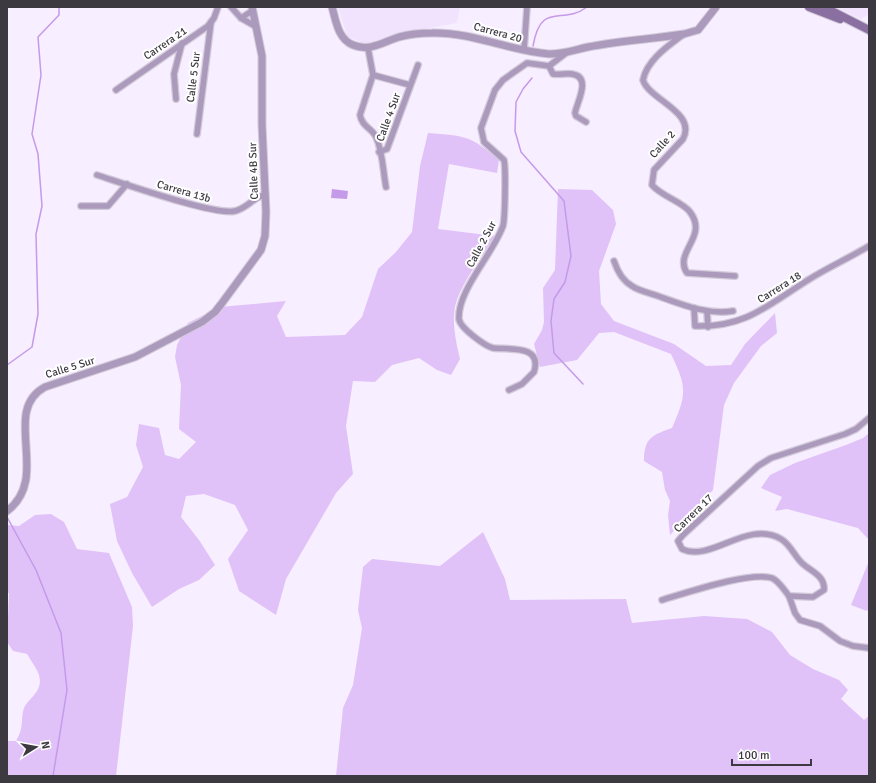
<svg xmlns="http://www.w3.org/2000/svg" width="876" height="783" font-family="Signika,sans-serif">
<style>
.built{fill:#f1e3fe}
.green{fill:#e0c2f9}
.water{fill:#c59ae9}
.lines{fill:none;stroke-linecap:round;stroke-linejoin:round}
.stream{stroke:#c59ae9;stroke-width:1.5}
.minor-casing{stroke:#d2cad9;stroke-width:8}
.tertiary-casing{stroke:#d2cad9;stroke-width:9}
.secondary-casing{stroke:#d2cad9;stroke-width:10}
.minor{stroke:#ac9abd;stroke-width:5.5}
.tertiary{stroke:#ac9abd;stroke-width:7}
.secondary{stroke:#8a6fa1;stroke-width:8}
.labels{text-anchor:middle;stroke-width:4;stroke-linejoin:round;paint-order:stroke}
.street-label{font-size:11px;fill:#3d3941;stroke:#fff}
</style>
<rect width="100%" height="100%" fill="#f7eeff"/>
<!-- built -->
<g class="built">
<path d="M338,7H460L457,23L412,31L365,44L347,36Z"/>
<path d="M836,7H869V14L861,19Z"/>
</g>
<!-- green -->
<g class="green">
<path d="M428,133C465,136 470,135 499,160L497,173L449,164L438,229L495,236C483,255 462,282 456,303C451,319 456,343 460,359L451,375L437,370L419,358L392,365L375,382L353,381L346,426L353,474L336,493L286,579L276,615L239,591L228,559L248,530L235,505L204,494L186,496L181,517L199,540L215,565L199,580L179,589L152,607L132,573L117,541L110,504L127,497L143,467L136,445L139,424L159,428L165,455L179,459L196,442L179,429L181,385L175,357L177,345L188,323L220,307L286,301L277,316L286,337L345,335L362,317L378,269L396,252L412,232L420,166Z"/>
<path d="M558,189L592,190L613,210L616,224L599,271L601,304L614,321L674,344L706,366L731,365L745,344L775,313L777,333L761,346L734,383L724,405L713,490L670,535L668,515L670,501L665,490L662,472L644,461C644,438 652,435 672,428C687,394 687,387 671,354L614,332L599,333L577,360L540,367L534,344L542,330L544,322L543,288L555,270Z"/>
<path d="M869,433V540L858,528L787,509L775,511L782,497L761,488L770,475L795,463L846,445L863,438Z"/>
<path d="M51,514L64,522L77,549L109,553L132,607L133,626L116,776H7V741H16C25,726 20,720 24,708C26,703 31,699 34,695C47,680 36,669 27,654L13,651L7,642L9,593H7V525L19,526L35,515Z"/>
<path d="M483,532L505,579L510,600L626,599L632,623L704,616L747,619L772,632L790,655L813,669L839,680L848,690L841,699L864,720L869,716V776H336L343,708L353,685L362,628L358,610L363,567L372,559L440,566Z"/>
<path d="M869,561V608L867,611L851,605Z"/>
</g>
<!-- water -->
<path class="water" d="M332,189L348,191L347,199L331,198Z"/>
<g class="lines">
<!-- stream -->
<g class="stream">
<path d="M533,46C541,0 562,26 587,7"/>
<path d="M532,78L523,89L516,102L515,131L521,152L564,201L571,256L565,282L554,299L551,321L554,353L583,384"/>
<path d="M7,365L32,347L38,314L36,234L42,206L38,154L32,134L41,75L38,37L59,15V7"/>
<path d="M7,517L36,570L61,633L67,690L53,776"/>
</g>
<!-- minor casing -->
<g class="minor-casing">
<g id="minor">
<path d="M231,7L241,18L255,26"/>
<path d="M241,18L252,11"/>
<path d="M684,34C668,46 647,60 643,80C649,100 697,112 683,139L654,170L652,185C661,196 683,202 690,212C709,237 673,252 687,273L735,276"/>
<path d="M368,48L373,75L360,115C362,127 372,128 376,137C383,152 383,172 386,187"/>
<path d="M524,50L527,7"/>
<path d="M549,66L553,74C560,75 566,73 572,74C592,77 577,102 575,113L576,116L586,122"/>
<path d="M373,75L410,85"/>
<path d="M116,90L208,26L214,18L218,7"/>
<path d="M176,99L174,74L182,43"/>
<path d="M197,134L211,22"/>
<path d="M379,152L387,149L418,65"/>
<path d="M97,175C122,183 215,216 235,211C247,208 253,198 264,195"/>
<path d="M81,206H108L127,184"/>
<path d="M614,261C617,270 623,281 632,286C639,291 650,293 658,296C683,305 707,315 733,311"/>
<path d="M694,308L695,326C745,328 768,305 808,280C827,268 849,258 869,246"/>
<path d="M707,311L708,327"/>
<path d="M509,390L522,384L534,372C543,344 508,350 493,348C485,346 460,328 459,319C457,291 493,254 503,226C505,219 506,169 504,160L484,142L481,128L495,90L503,80L527,63L549,66L566,53"/>
<path d="M869,418L856,429L845,434L771,458L758,466L683,535L678,541L682,549C711,563 747,519 781,539C791,545 794,556 803,564C812,572 825,576 824,590L813,597L789,596L795,613L800,620L820,626L840,641L853,646L869,648"/>
<path d="M662,600C686,593 750,571 772,578C779,581 784,590 789,596"/>
</g>
</g>
<!-- tertiary casing -->
<g class="tertiary-casing">
<g id="tertiary">
<path d="M332,7C336,21 338,39 353,45C370,52 383,42 399,37C410,34 421,33 432,33C473,32 509,51 549,54C563,54 574,50 588,47C619,41 652,39 684,34L698,30L716,7"/>
<path d="M7,511C52,478 0,411 45,387L135,357L202,322L215,312L222,303L261,250L265,236L266,212L262,125V56L252,7"/>
</g>
</g>
<!-- secondary casing -->
<g class="secondary-casing">
<g id="secondary">
<path d="M809,7L840,19"/>
<path d="M824,7L869,30"/>
</g>
</g>
<!-- minor -->
<use href="#minor" class="minor"/>
<!-- tertiary -->
<use href="#tertiary" class="tertiary"/>
<!-- secondary -->
<use href="#secondary" class="secondary"/>
</g>
<g class="labels">
<!-- street labels -->
<g class="street-label">
<text transform="translate(498 32) rotate(15)" y="4">Carrera 20</text>
<text transform="translate(165 43) rotate(-34)" y="4">Carrera 21</text>
<text transform="translate(193 77) rotate(-83)" y="4">Calle 5 Sur</text>
<text transform="translate(388 117) rotate(-70)" y="4">Calle 4 Sur</text>
<text transform="translate(662 144) rotate(-48)" y="4">Calle 2</text>
<text transform="translate(253 171) rotate(-92)" y="4">Calle 4B Sur</text>
<text transform="translate(184 191) rotate(16)" y="4">Carrera 13b</text>
<text transform="translate(481 244) rotate(-62)" y="4">Calle 2 Sur</text>
<text transform="translate(779 287) rotate(-32)" y="4">Carrera 18</text>
<text transform="translate(70 367) rotate(-17)" y="4">Calle 5 Sur</text>
<text transform="translate(693 513) rotate(-44)" y="4">Carrera 17</text>
</g>
</g>
<!-- border -->
<rect width="876" height="783" fill="none" stroke="#3d3941" stroke-width="16"/>
<!-- north arrow -->
<g transform="translate(36 747) rotate(79)" stroke="#ffffff" stroke-width="3" paint-order="stroke">
<path d="M0-3L7 15L0 10L-7 15Z" fill="#3d3941"/>
<text y="-6" font-size="11" font-weight="bold" text-anchor="middle" fill="#3d3941">N</text>
</g>
<!-- scale -->
<path d="M732 759v6h79v-6" fill="none" stroke="#3d3941" stroke-width="2"/>
<text x="738" y="759" font-size="12" fill="#3d3941" stroke="#ffffff" stroke-width="3" paint-order="stroke">100 m</text>
</svg>
